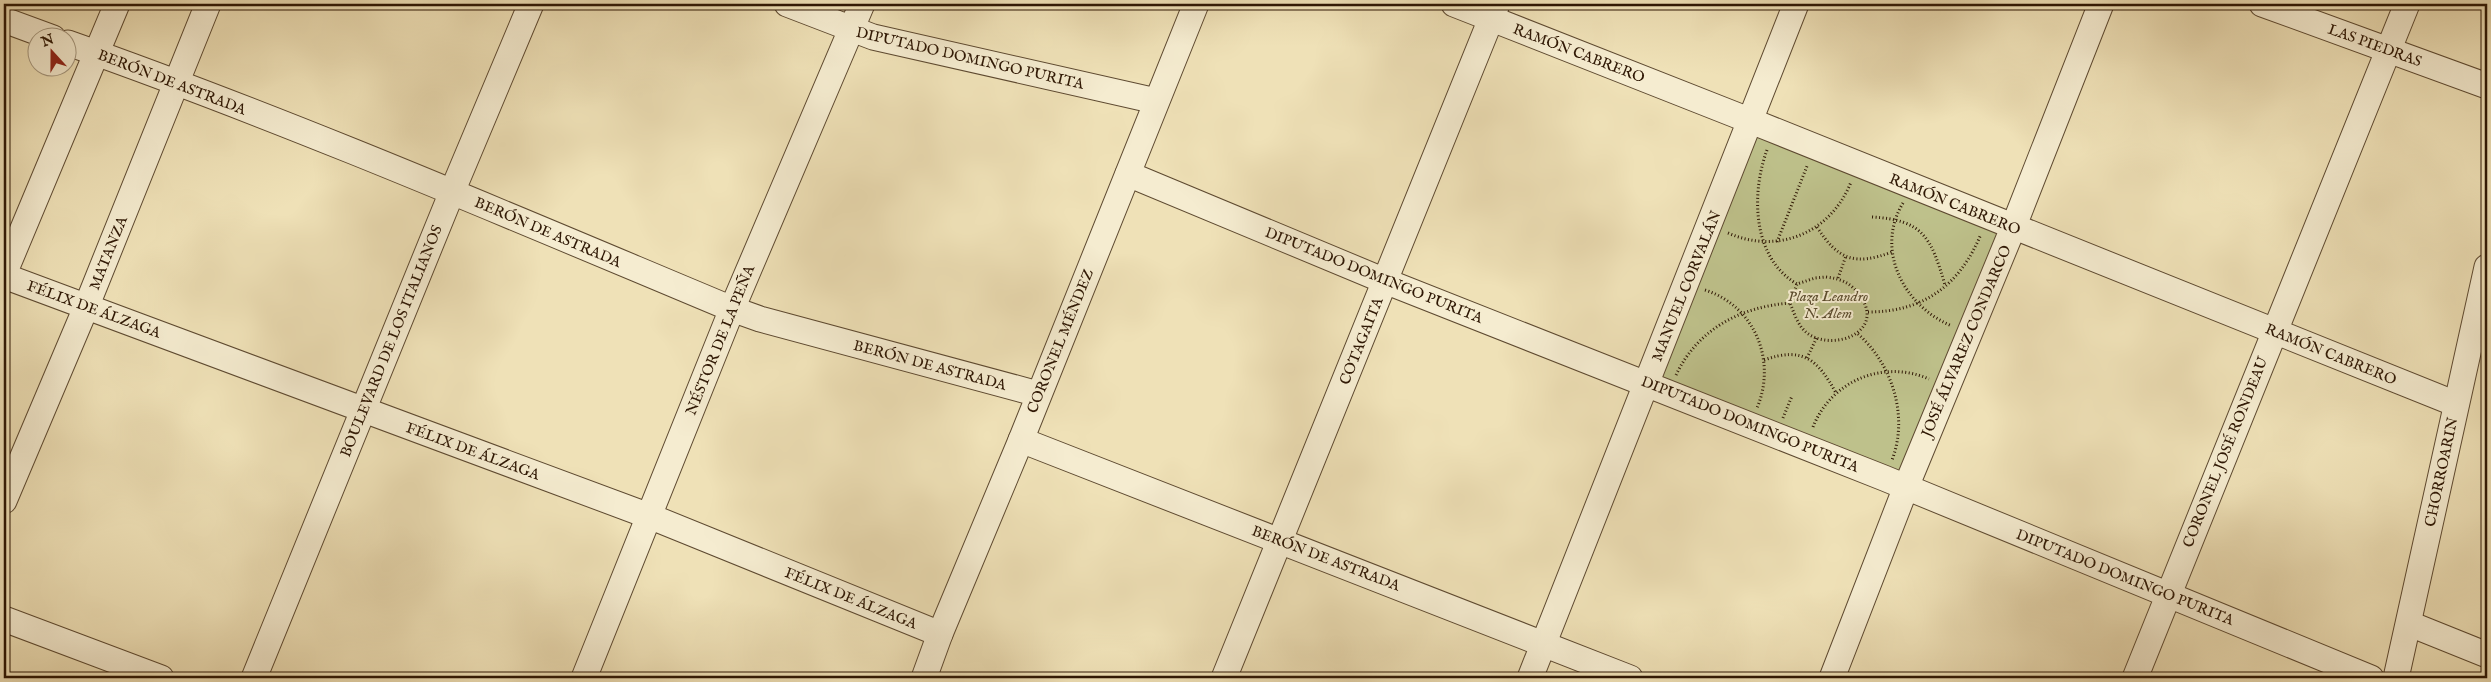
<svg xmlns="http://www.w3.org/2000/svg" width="2491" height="682" font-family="'IM FELL English',serif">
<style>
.green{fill:#bec18b;stroke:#766c48}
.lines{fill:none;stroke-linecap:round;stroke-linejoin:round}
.minor-casing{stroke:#5e4a31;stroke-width:27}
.path{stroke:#2e1704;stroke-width:3;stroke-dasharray:1 2.5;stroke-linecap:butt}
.minor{stroke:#f5ecd0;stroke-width:25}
.labels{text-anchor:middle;stroke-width:4;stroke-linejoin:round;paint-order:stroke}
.street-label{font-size:15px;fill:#2e1704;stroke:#f5ecd0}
.park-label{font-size:15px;font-style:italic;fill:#594a2c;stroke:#f5ecd0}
</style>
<rect width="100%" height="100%" fill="#efe1b7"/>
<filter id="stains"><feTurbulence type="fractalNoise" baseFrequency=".004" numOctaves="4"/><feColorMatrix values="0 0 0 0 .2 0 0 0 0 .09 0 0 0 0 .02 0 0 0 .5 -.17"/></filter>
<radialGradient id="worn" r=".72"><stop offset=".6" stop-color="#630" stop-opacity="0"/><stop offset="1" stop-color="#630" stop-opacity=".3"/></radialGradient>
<!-- green -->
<path class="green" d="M1751,121L2013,228L1906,487L1647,383Z"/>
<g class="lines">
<!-- minor casing -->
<g class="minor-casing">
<g id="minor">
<path d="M787,4L873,37L1156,101"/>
<path d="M1454,4L1751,121L2456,404"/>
<path d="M2262,4L2487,86"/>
<path d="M4,20L53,38"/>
<path d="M68,43C292,122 512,217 732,309L760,319L1038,394"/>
<path d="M1128,174L1385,281L1884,478L2371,678"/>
<path d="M4,274L117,4"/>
<path d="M4,276L649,516L940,634"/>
<path d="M1021,440L1630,678"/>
<path d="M4,501L87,305L208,4"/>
<path d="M4,619L161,678"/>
<path d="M2410,624L2487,655"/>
<path d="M254,678L452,192L531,4"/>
<path d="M584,678L732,309L862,4"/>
<path d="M924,678L940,634L1021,440L1196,4"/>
<path d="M1224,678L1497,4"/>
<path d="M1530,678L1796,4"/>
<path d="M1832,678L1906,487L2013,228L2101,4"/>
<path d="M2135,678L2407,4"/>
<path d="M2396,678L2487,267"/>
</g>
</g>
<!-- path -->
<g class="path">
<path d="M1767,150C1751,193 1752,258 1797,284"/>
<path d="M1903,203C1874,251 1905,307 1952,326"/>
<path d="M1872,217C1924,220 1931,238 1945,285"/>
<path d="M1817,227C1838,260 1855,266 1892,252"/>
<path d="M1728,233C1778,255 1831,233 1851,182"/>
<path d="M1777,242L1807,166"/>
<path d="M1826,277C1843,279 1852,284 1861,297C1885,333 1832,352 1807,333C1798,326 1794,313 1790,303L1797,284L1815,278Z"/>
<path d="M1838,278L1846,256"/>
<path d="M1705,290C1755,306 1777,361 1757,408"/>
<path d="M1868,312C1924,312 1960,285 1981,234"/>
<path d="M1858,334C1892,364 1909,416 1892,460"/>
<path d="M1807,358L1817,337"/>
<path d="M1764,360C1803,346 1818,360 1836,393"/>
<path d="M1676,375C1698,329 1740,307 1790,303"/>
<path d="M1783,418L1792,396"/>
<path d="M1813,427C1831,381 1883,359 1929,379"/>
</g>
<!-- minor -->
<use href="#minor" class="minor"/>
</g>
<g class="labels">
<!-- street labels -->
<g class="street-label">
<text transform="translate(2375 45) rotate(20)" y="5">LAS PIEDRAS</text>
<text transform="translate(1579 53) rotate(21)" y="5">RAMÓN CABRERO</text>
<text transform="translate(970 58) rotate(13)" y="5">DIPUTADO DOMINGO PURITA</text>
<text transform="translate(172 82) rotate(21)" y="5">BERÓN DE ASTRADA</text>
<text transform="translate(1955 204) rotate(22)" y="5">RAMÓN CABRERO</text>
<text transform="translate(548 232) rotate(23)" y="5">BERÓN DE ASTRADA</text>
<text transform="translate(108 253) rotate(-68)" y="5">MATANZA</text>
<text transform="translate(1374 275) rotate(22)" y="5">DIPUTADO DOMINGO PURITA</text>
<text transform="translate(1686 286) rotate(-68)" y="5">MANUEL CORVALÁN</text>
<text transform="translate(94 309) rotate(20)" y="5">FÉLIX DE ÁLZAGA</text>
<text transform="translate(720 340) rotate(-68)" y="5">NÉSTOR DE LA PEÑA</text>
<text transform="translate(391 341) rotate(-68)" y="5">BOULEVARD DE LOS ITALIANOS</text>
<text transform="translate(1060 341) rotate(-68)" y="5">CORONEL MÉNDEZ</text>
<text transform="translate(1361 341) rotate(-68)" y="5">COTAGAITA</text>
<text transform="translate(1966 341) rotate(-67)" y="5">JOSÉ ÁLVAREZ CONDARCO</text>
<text transform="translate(2331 354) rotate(22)" y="5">RAMÓN CABRERO</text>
<text transform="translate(930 365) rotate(15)" y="5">BERÓN DE ASTRADA</text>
<text transform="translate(1750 424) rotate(22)" y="5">DIPUTADO DOMINGO PURITA</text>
<text transform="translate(473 451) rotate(20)" y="5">FÉLIX DE ÁLZAGA</text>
<text transform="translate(2225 452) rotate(-68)" y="5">CORONEL JOSÉ RONDEAU</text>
<text transform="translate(2441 472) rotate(-78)" y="5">CHORROARIN</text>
<text transform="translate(1326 558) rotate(21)" y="5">BERÓN DE ASTRADA</text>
<text transform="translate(2125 577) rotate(22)" y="5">DIPUTADO DOMINGO PURITA</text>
<text transform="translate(851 598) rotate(22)" y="5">FÉLIX DE ÁLZAGA</text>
</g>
<!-- park labels -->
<g class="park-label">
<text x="1828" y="301">Plaza Leandro<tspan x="1828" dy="17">N. Alem</tspan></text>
</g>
</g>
<!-- margin -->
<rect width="2491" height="682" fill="none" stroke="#efe1b7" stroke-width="20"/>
<rect x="5" y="5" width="2481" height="672" fill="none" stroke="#2e1704" stroke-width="2.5"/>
<rect x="10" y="10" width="2471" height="662" fill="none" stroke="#2e1704"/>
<!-- north arrow -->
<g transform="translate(52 52) rotate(339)"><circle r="24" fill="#f5ecd0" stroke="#a5977e"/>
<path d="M0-4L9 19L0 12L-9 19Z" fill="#8f2418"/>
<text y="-8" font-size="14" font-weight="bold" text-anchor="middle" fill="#2e1704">N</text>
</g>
<rect width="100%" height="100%" filter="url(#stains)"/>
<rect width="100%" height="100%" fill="url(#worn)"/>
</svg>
